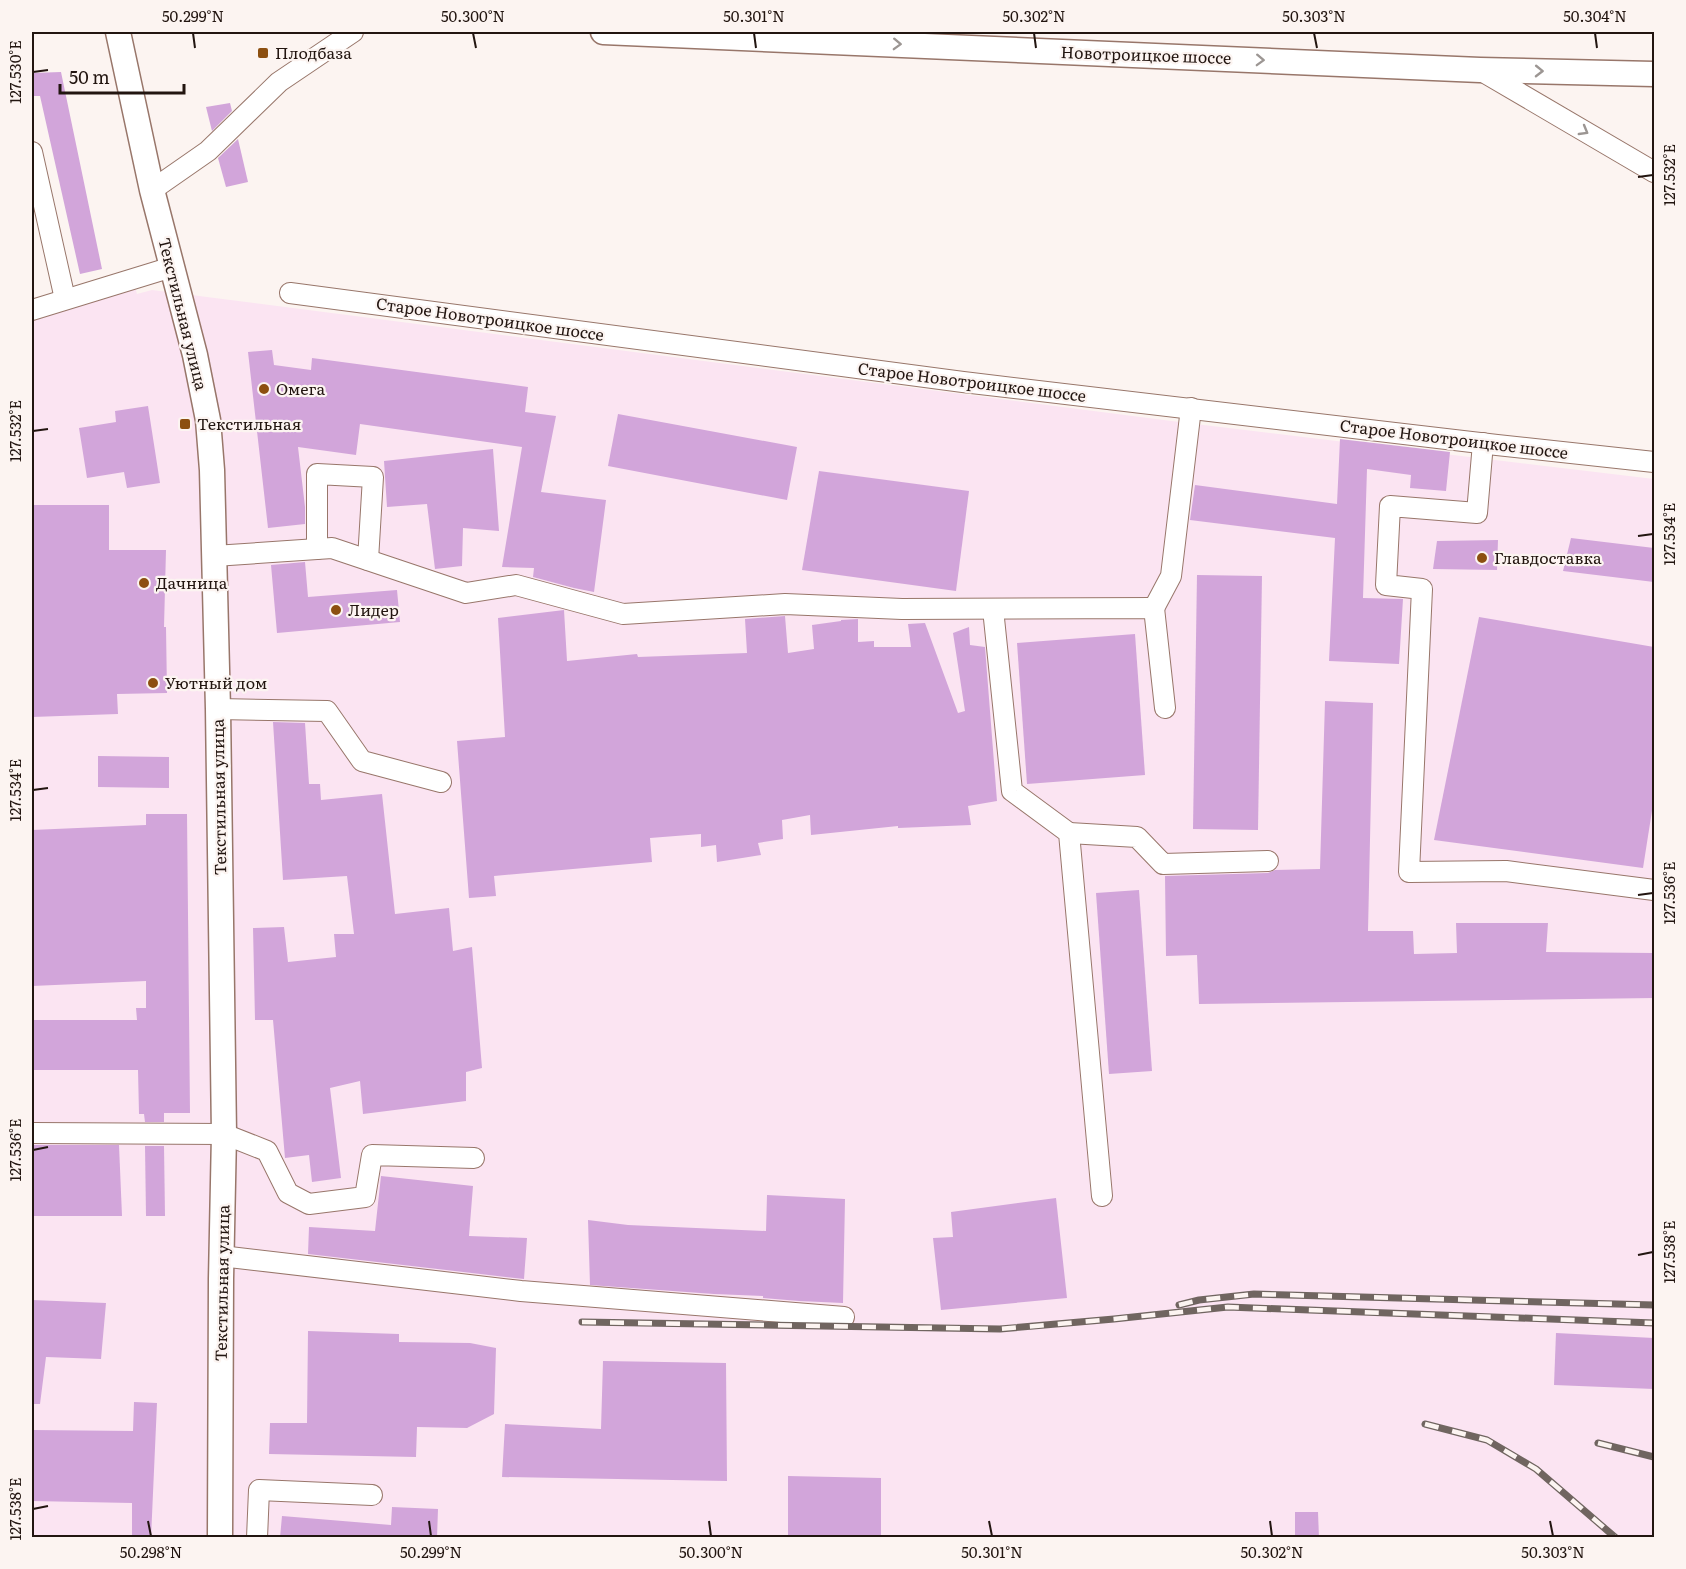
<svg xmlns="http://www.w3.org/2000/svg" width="1686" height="1569" font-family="Literata,serif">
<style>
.industrial{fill:#fbe4f2}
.building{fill:#d2a5da}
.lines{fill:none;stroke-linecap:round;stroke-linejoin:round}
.minor-casing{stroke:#98766a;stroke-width:22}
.major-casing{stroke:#98766a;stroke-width:27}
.minor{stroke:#fff;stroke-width:20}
.major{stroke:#fff;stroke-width:24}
.rail-casing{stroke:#706560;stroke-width:7}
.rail{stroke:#fcf4f1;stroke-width:4.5;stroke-dasharray:14;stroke-linecap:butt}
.oneway{stroke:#9c9693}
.ticks{fill:none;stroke:#221510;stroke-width:2}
.poi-dot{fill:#8c4f10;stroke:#fcf4f1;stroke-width:2}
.labels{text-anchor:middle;stroke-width:4.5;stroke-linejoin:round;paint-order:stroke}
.poi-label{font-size:16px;fill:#221510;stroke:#fcf4f1;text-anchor:start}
.street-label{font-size:16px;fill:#221510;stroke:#fcf4f1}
.neatline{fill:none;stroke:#221510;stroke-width:2}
.ticks-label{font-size:15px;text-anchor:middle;fill:#221510}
</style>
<rect width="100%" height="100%" fill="#fcf4f1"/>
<!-- industrial -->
<path class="industrial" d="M135,287L137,294L152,290L1187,423L1654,479V1537L32,1538V319Z"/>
<!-- building -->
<g class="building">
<path d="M61,72L102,269L80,274L40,96H32V73Z"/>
<path d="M230,103L232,111L212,131L206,107Z"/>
<path d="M238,139L248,182L226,187L218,158Z"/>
<path d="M272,350L274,365L311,370L312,358L528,387L525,412L556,416L541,492L606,500L594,592L574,588L533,577L534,568L502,567L522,447L360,424L356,455L298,447L305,507V524L268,528L248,352Z"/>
<path d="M148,406L160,483L127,488L124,472L87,478L79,428L116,422L115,411Z"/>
<path d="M618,414L797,447L787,500L608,466Z"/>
<path d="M1340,439L1450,452L1446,491L1410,488L1411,475L1367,469L1363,598L1403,599L1399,664L1329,661L1335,538L1190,520L1195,485L1337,504Z"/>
<path d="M493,449L499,531L463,528L462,566L435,569L427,504L387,507L384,461Z"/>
<path d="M819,471L969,491L956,591L802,570Z"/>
<path d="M32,505H109V550H166L164,627H166L167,693L117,694L118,714L32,717Z"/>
<path d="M1571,538L1654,548V582L1563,571Z"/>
<path d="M1498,540L1497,570L1433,569L1437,541Z"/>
<path d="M305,562L308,597L397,590L400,622L277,633L271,565Z"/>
<path d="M1197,575L1262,576L1258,830L1193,829Z"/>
<path d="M564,610L567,661L637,654L638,657L747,653L745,619L785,616L788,653L814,649L812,625L841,621V620L858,619V642L874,641V647H911L908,624L925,623L958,713L965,711L953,633L969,627L970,645L985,647L997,801L968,806L971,825L898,828V826L811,835L810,815L782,820L783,839L758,843L761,855L717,862L716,845L701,847V834L650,838L652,862L494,876L496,896L469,898L457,741L505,737L498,618Z"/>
<path d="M1479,617L1654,647V798L1643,868L1434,840Z"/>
<path d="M1135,634L1145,775L1027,784L1017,643Z"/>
<path d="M1325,701L1373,703L1368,931H1413L1414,954L1457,953L1456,923H1548L1546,952L1654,953V998L1199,1004L1197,955L1166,956L1165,876L1268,873L1275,870L1320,869Z"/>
<path d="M273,722L305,723L309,784H320L321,800L382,794L395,914L449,908L453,951L472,947L482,1068L466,1072V1101L363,1114L360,1081L330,1088L341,1178L312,1182L309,1155L285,1158L273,1020H255L253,928L284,927L288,962L336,957L334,934H354L347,876L283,880Z"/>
<path d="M98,756L169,757V788L98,787Z"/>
<path d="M146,814H187L190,1113H164V1122H145L144,1114H139L138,1070H32V1020H137L136,1008H146V981L32,986V830L146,825Z"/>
<path d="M1139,890L1152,1071L1109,1074L1096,893Z"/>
<path d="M32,1145H119L122,1216H32Z"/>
<path d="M145,1146H164L165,1216H146Z"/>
<path d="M381,1176L473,1186L469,1236L527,1238L524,1279L308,1254L309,1227L375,1231Z"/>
<path d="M767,1195L845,1199L843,1303L799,1301L763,1298V1296L714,1294L590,1285L588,1220L628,1225L766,1231Z"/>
<path d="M1056,1198L1067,1298L941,1310L933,1238L953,1237L951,1212Z"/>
<path d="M32,1300L106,1303L101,1359L46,1357L40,1404H32Z"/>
<path d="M308,1331L399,1334V1342L470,1343L496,1348L494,1414L467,1428L417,1427L416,1457L269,1454L270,1423H307Z"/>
<path d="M1556,1333L1654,1338V1389L1554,1385Z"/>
<path d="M603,1361L726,1363L727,1481L502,1477L505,1424L601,1429Z"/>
<path d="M134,1402L157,1403L151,1538H132V1503L32,1501V1430L133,1431Z"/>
<path d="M788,1476L881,1478V1538H788Z"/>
<path d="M392,1507L438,1509L437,1538H280L282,1516L391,1525Z"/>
<path d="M1295,1512H1318L1319,1538H1295Z"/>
</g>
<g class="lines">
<!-- minor casing -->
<g class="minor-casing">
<g id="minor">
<path d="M1480,70L1654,172"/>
<path d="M32,152L65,299"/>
<path d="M152,190L208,151L279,82L353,32"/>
<path d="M290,293L963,382L1497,445L1654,462"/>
<path d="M32,310L172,267"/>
<path d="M1483,443L1477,513L1390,506L1386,585L1422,589L1409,872L1506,871L1654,890"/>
<path d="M317,549V474L373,477L368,560"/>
<path d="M214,556L332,548L466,593L516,585L623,614L785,604L902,609L1154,608L1165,708"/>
<path d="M1154,608L1171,576L1191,408"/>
<path d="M993,609L1012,791L1069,833L1102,1196"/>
<path d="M218,709L327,711L362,761L441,782"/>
<path d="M1069,833L1137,837L1163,864L1268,861"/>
<path d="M32,1133L224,1134L267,1151L288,1193L309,1204L365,1197L372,1155L474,1158"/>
<path d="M221,1256L521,1291L844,1317"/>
<path d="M257,1538L259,1490L372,1495"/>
</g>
</g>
<!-- major casing -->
<g class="major-casing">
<g id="major">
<path d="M118,32L152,190L195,355L208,420L212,470L218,709L224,1134L221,1279L220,1538"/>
<path d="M603,32L1480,70L1654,74"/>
</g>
</g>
<!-- minor -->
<use href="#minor" class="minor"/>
<!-- major -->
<use href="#major" class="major"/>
<!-- rail casing -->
<g class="rail-casing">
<g id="rail">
<path d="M1179,1305L1199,1300L1254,1294L1654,1305"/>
<path d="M582,1322L1000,1329L1114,1319L1228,1307L1654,1323"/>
<path d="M1425,1424L1487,1440L1536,1469L1616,1538"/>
<path d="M1598,1443L1654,1457"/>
</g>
</g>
<!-- rail -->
<use href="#rail" class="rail"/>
</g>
<!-- one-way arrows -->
<defs><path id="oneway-chevron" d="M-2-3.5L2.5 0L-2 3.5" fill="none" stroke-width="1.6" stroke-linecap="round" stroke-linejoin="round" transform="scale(1.5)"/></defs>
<g class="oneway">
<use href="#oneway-chevron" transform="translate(897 44) rotate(2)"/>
<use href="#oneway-chevron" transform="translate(1260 60) rotate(2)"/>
<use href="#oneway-chevron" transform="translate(1539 71) rotate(1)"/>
<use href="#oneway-chevron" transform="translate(1584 131) rotate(30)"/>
</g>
<!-- ticks -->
<path class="ticks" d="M193,33L195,48M473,33L476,48M754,33L756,48M1034,33L1036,48M1314,33L1317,48M1595,33L1597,48M33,72L48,70M1638,177L1653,175M33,431L48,429M1638,536L1653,534M33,790L48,788M1638,895L1653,893M33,1150L48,1147M1638,1255L1653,1252M33,1509L48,1506M148,1521L151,1536M429,1521L431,1536M709,1521L711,1536M989,1521L992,1536M1270,1521L1272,1536M1550,1521L1553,1536"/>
<!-- markers -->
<g class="poi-dot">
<rect x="257" y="47" width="12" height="12" rx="3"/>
<circle cx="264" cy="389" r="6"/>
<rect x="179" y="418" width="12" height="12" rx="3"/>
<circle cx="1482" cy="558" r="6"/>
<circle cx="144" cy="583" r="6"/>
<circle cx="336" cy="610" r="6"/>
<circle cx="153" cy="683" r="6"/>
</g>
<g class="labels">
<!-- poi labels -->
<g class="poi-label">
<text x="275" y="59">Плодбаза</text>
<text x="276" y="395">Омега</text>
<text x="197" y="430">Текстильная</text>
<text x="1494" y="564">Главдоставка</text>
<text x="156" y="589">Дачница</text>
<text x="348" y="616">Лидер</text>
<text x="165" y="689">Уютный дом</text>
</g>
<!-- street labels -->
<g class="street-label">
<text transform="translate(1146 55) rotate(2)" y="6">Новотроицкое шоссе</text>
<text transform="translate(183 314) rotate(76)" y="6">Текстильная улица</text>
<text transform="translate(490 319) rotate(8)" y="6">Старое Новотроицкое шоссе</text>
<text transform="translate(972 382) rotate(7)" y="6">Старое Новотроицкое шоссе</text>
<text transform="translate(1454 439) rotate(7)" y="6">Старое Новотроицкое шоссе</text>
<text transform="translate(219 797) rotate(-91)" y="6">Текстильная улица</text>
<text transform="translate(222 1283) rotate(-89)" y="6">Текстильная улица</text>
</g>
</g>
<!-- border -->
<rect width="1686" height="1569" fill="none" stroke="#fcf4f1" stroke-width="66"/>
<!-- scale -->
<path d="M60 84v9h124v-9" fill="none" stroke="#221510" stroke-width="3"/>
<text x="69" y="84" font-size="18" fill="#221510" stroke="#fcf4f1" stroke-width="4.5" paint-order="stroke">50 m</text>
<rect x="33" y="33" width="1620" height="1503" class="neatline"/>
<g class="ticks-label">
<text x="193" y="22">50.299°N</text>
<text x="473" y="22">50.300°N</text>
<text x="754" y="22">50.301°N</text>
<text x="1034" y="22">50.302°N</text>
<text x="1314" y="22">50.303°N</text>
<text x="1595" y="22">50.304°N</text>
<text transform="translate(16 72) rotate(-90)" y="5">127.530°E</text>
<text transform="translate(1670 175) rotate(-90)" y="5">127.532°E</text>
<text transform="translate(16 431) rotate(-90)" y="5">127.532°E</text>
<text transform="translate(1670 534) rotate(-90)" y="5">127.534°E</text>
<text transform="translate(16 790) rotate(-90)" y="5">127.534°E</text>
<text transform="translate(1670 893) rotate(-90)" y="5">127.536°E</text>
<text transform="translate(16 1150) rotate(-90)" y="5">127.536°E</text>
<text transform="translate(1670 1252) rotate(-90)" y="5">127.538°E</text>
<text transform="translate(16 1509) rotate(-90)" y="5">127.538°E</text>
<text x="151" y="1558">50.298°N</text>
<text x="431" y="1558">50.299°N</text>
<text x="711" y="1558">50.300°N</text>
<text x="992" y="1558">50.301°N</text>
<text x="1272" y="1558">50.302°N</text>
<text x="1553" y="1558">50.303°N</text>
</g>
</svg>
